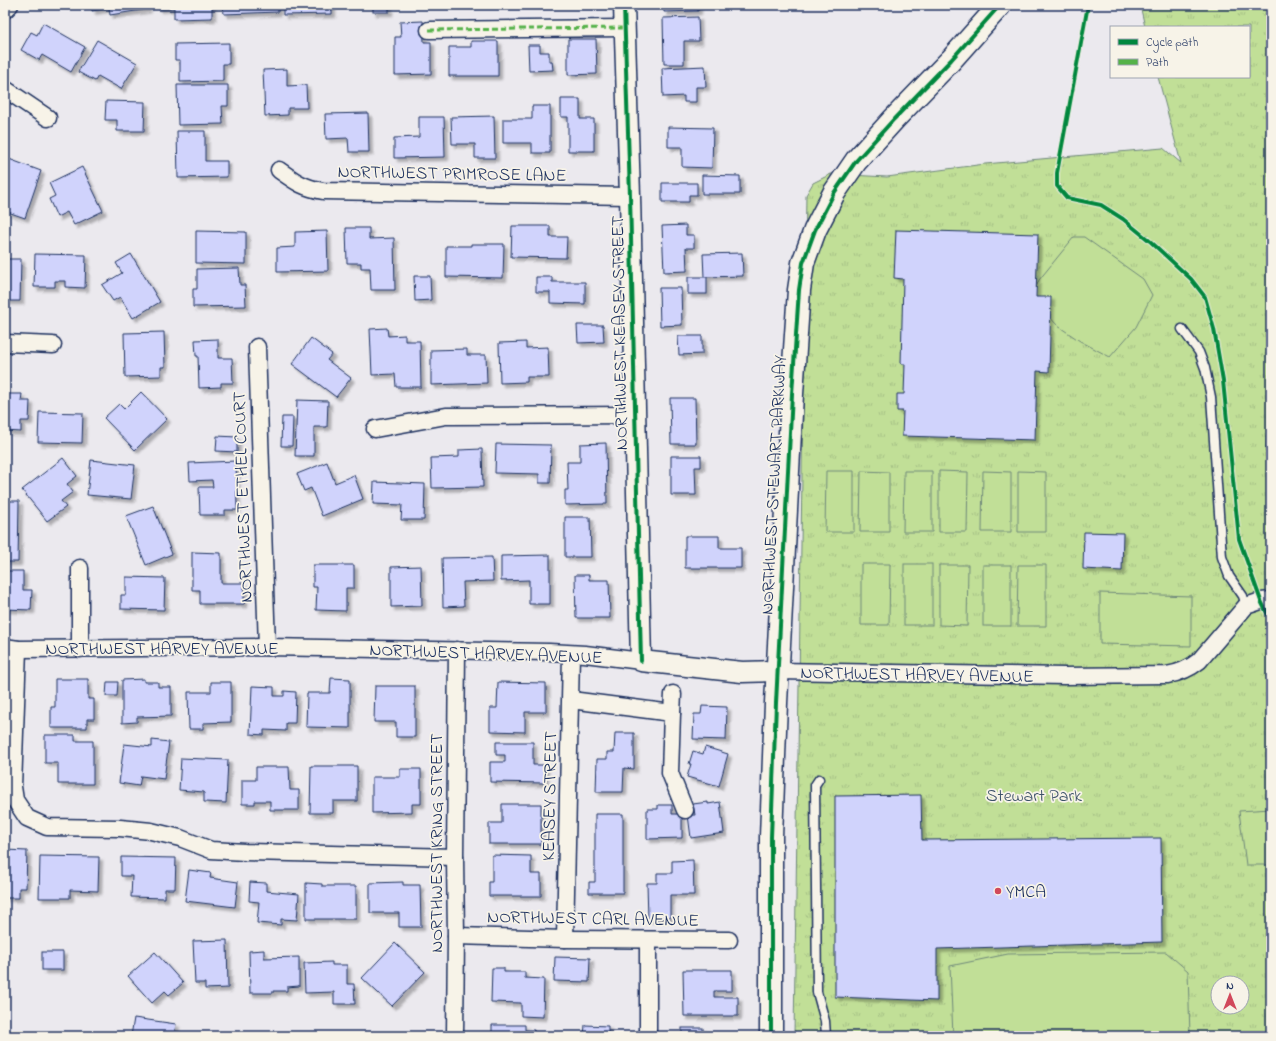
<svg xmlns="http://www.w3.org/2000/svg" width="1276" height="1041" font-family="'Indie Flower',sans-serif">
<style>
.grass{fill:url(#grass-tufts);stroke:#6e877a;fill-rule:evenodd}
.pitch{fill:#c1df97;stroke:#6e877a}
.building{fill:#d0d3fc;stroke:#1b2f5e;filter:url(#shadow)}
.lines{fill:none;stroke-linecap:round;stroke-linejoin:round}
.service-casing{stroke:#1b2f5e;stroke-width:11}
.minor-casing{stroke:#1b2f5e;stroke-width:19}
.tertiary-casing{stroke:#1b2f5e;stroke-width:23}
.secondary-casing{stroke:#1b2f5e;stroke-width:25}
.service{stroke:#f7f3e8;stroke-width:8}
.minor{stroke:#f7f3e8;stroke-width:16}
.tertiary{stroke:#f7f3e8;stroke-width:20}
.secondary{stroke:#f7f3e8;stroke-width:22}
.quiet{stroke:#55b248;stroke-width:3;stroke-dasharray:6 3;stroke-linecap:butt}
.cycleway-casing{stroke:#f7f3e8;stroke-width:6}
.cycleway{stroke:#00873e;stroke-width:4}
.poi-dot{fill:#d1495b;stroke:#f7f3e8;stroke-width:1.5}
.labels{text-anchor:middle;stroke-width:3.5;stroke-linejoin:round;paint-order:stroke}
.street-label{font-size:18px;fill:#1b2f5e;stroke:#f7f3e8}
.park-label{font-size:18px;fill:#3c5269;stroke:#f7f3e8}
.poi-label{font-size:18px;fill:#1b2f5e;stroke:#f7f3e8;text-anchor:start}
</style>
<defs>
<pattern id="grass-tufts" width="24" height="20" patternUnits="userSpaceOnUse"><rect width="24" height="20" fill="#c1df97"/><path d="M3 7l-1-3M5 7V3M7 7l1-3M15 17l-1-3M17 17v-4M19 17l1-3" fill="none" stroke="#a5c085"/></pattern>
<filter id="shadow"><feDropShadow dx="3.5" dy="3.5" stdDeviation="1" flood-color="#0004"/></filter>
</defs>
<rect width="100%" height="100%" fill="#ebe9ee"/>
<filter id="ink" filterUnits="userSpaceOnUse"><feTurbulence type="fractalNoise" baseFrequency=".025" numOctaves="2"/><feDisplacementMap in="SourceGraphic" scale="8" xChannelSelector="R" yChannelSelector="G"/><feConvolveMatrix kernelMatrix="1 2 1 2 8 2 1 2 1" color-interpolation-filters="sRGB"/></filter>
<g filter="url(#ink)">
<!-- grass -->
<path class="grass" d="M1140,5H1271V1036H794L806,195L813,183L831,174L887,177L985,164L1163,148L1181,163L1158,77H1249V27H1145ZM1218,983H1242V1007H1218Z"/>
<!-- pitch -->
<g class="pitch">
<path d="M1074,237H1084L1143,279L1152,295L1136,327L1110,357L1080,341L1058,326L1032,298L1039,280Z"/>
<path d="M826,471H854V532H825Z"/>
<path d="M861,471L889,472V532H860Z"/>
<path d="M904,471H932V532H903Z"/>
<path d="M939,471L968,472L967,532H939Z"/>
<path d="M983,471L1011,472V532H982Z"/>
<path d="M1018,471L1046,472V532H1018Z"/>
<path d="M861,564H890L889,625H861Z"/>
<rect x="904" y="564" width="28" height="61"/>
<path d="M939,565H968L967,626L939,625Z"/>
<rect x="983" y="565" width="28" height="61"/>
<path d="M1018,565H1046V626H1017Z"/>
<path d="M1100,593L1191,596V646L1100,644Z"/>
<path d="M1271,809V865H1246L1239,811Z"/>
<path d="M1166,952L1188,971L1190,1036H953L950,966L1008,954Z"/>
</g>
<!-- building -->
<g class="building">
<path d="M92,5H147L148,9L110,15L109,8L92,11Z"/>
<path d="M158,5H212V18L174,19V8L158,9Z"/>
<path d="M223,5H278V12L224,14Z"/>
<path d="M283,5H332V14L283,15Z"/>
<rect x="373" y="5" width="16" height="7"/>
<path d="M664,5H698V11L664,12Z"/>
<path d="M698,17L699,41H684V64H664L663,18Z"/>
<path d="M423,21L424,42H431V74L395,75V37H401L400,22Z"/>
<path d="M43,23L85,47L71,72L42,55L39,60L21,50L31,32L37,35Z"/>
<path d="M568,39H596L597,74L568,75Z"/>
<path d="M97,40L137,63L121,89L98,76L95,81L78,72Z"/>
<path d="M471,41H498V76H449V47H471Z"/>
<path d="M229,43V64H223V81L180,82V60H175V44Z"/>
<path d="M528,45H540V52H549V61H552L553,70L529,71Z"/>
<path d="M705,66L706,87H696V102H684V96L663,97L662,68Z"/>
<path d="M287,69V86L306,85L307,108H288V115L265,116L263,70Z"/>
<path d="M177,85H228V106H222L223,124L178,125Z"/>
<path d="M561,99H580V119H594V151H568V117H561Z"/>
<path d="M106,101L145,102L144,131H117V120H105Z"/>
<path d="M532,106H550V153H532V143H503V119H532Z"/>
<path d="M368,113L369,152H349L348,138L326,139L325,114Z"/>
<path d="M494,116L495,158H475V144H452L451,117Z"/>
<path d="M419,117H444L445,157L394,158V138L419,137Z"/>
<path d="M668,127L713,128L712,168L682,167V147H668Z"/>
<path d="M177,131H205V161H227V177L178,178Z"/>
<path d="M9,159L41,171L25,218L5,211V170Z"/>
<path d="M82,167L103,211L74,225L67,212L57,217L49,199L55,196L49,183Z"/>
<path d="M702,175L740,176V194H702Z"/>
<path d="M662,183H697V195H689V202H662Z"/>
<path d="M686,225V235H694V248H686L687,271L664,272L662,226Z"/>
<path d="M512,226H550V237H567L566,258L511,257Z"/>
<path d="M346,228H369V239L394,238L395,290H371L370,268H361V263H347Z"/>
<path d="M896,230L1038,234L1036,297H1051L1049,372L1037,371L1035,440L902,436L903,411H897V394H904L905,364H901L903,279L894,278Z"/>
<path d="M196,231L246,232V264L196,263Z"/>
<path d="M327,231L328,271L277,272V248L295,247V232Z"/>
<path d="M471,244H504L503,278L446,277V246H471Z"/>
<path d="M742,253L743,276L704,277L703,254Z"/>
<path d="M35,254L86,255L85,288L65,287V281H55V287H34Z"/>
<path d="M131,254L160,302L133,318L120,297L113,301L102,285L122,273L116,263Z"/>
<path d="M5,259H21L20,301H5Z"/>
<path d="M239,268L240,285H245L246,306L193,307V289H197V269Z"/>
<path d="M414,276H430L431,300L415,301Z"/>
<path d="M536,277H552V282H585V304L550,303V292H536Z"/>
<rect x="688" y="277" width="19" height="17"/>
<path d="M659,288H681L682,325L660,326Z"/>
<path d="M577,325H603L604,342L578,343Z"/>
<path d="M387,328L388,336L405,335V341H420L421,387H396L395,374L372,375L370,329Z"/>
<path d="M164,332L165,367H161V376L125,377L124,333Z"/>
<path d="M678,336H702V354L679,355Z"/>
<path d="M311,338L332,354L327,360L351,378L336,397L292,364Z"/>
<path d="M218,339V358H232L233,383H221V387L199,388L198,356H196L195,340Z"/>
<path d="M526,342V348L548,347L549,377H527V382L500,383L499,343Z"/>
<path d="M467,349V355H486L487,383L431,385V350Z"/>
<path d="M5,386H7L6,394H22L21,401H30L29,421H21V432L5,431Z"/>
<path d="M141,392L167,419L135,450L104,418L119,404L124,409Z"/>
<path d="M670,398H695L696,444H671Z"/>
<path d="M297,400L328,401L327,427H314V456H295Z"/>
<path d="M39,412L83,413L82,443L38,442Z"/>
<path d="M282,417H293L292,446H281Z"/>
<path d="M217,436L237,437V452L216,451Z"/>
<path d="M1267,436H1271V452H1266Z"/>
<path d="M606,443L607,504L565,505V490H568L567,462H580V444Z"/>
<path d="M496,444L551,445L550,483H539V474L495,473Z"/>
<path d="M482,449L483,487L432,488L431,458L459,457V450Z"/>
<path d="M671,456H701V467H695L696,495H671Z"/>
<path d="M63,458L77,476L67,484L73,492L61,501L66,507L47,521L22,490Z"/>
<path d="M91,460L135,465L131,499L87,495Z"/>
<path d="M236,461L237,510H225V515H200L199,487H213L212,480L190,481L189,463Z"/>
<path d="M327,462L335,483L354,475L363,499L322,516L311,488L304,491L297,474Z"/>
<path d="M374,482L425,484L424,520H401L402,505L373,504Z"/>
<path d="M5,501H19L18,562H5Z"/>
<path d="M153,506L172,554L146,565L126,516Z"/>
<path d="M565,517H590L591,557H565Z"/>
<path d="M1084,532L1123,533L1122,571L1083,569Z"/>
<path d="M685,536H719V548H741V568H685Z"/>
<path d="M192,552L221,553V583H244V604H200V590H192Z"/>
<path d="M550,555V604H529V580L501,581V556Z"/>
<path d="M492,557L493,581L463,582L464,606L443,607L442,558Z"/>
<path d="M313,565H354V588H346V611L316,610L317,587H313Z"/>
<path d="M421,566L422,606L391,607V567Z"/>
<path d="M5,571H23V590H32L31,610L5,609Z"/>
<path d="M575,575H589V580H609L610,618H576Z"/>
<path d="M126,577L165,578L164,610L121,609V595H126Z"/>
<path d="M331,678L350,679V728L306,727L307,693H330Z"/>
<path d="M55,679H88V699H94V719H87V728H51V707H55Z"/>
<path d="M144,679V682H158V687H171V716L137,717V722L122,723V680Z"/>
<path d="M107,682H118L117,696H106Z"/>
<path d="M211,682H231V722L203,723V729H189L188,692H211Z"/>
<path d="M498,682L546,683V712H525V732L490,731V708H497Z"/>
<path d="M252,686L274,687V696H284V691L296,692L295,723H286V731L264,730V735L250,734Z"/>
<path d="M375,686H415V737H396V722H374Z"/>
<path d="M702,706L727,707L726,740L693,739L694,714H701Z"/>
<path d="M615,733H634V769L624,768L623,792H596L597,759H607V752H614Z"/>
<path d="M45,735H75V741H93V784H58V763H45Z"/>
<path d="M152,740L169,742L164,779L141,776L139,786L119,783L124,744L152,747Z"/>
<path d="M496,742H533V765H545V783L490,782V762H505V755H496Z"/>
<path d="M705,747L728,754L719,786L687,777L691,764H689L693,751L703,754Z"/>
<path d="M181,758L228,760L226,803L204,802V792L179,790Z"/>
<path d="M311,766H357V801H333V813H310Z"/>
<path d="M256,767H289L290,790H299V810H270V801H255V804H242V780H256Z"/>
<path d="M400,769H421V804H412V812L372,813V777H400Z"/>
<path d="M921,795L922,840L1161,838L1162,942L937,949V1001L835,997V796Z"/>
<path d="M708,802V804L720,802L724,833L691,838L688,815H695L693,804Z"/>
<path d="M502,804H541V844H489V823H502Z"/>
<path d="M658,805H672V814H682V838L647,839V809H658Z"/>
<path d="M595,814H623V893H589V882H595Z"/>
<path d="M5,850L27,851L26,888H19V898H5Z"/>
<path d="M492,855L531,856V874H541V896H489V882H492Z"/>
<path d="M40,856L99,857L98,891L70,890V898H39Z"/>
<path d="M121,857L176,858L175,889H165V898L131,897L132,876H121Z"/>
<path d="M693,860L694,895H670V918L648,919L647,883H657V873H672V861Z"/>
<path d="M189,870L211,873L210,878L238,882L235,907L185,901Z"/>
<path d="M250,882L266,883V891L299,894L297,920L281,919V925L257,923L259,902L249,901Z"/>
<path d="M403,882V885H420L421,927H399V913H370V883Z"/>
<path d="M306,883L322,884V886H356V919H306Z"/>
<path d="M227,940L228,988L205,989V983H195L193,941Z"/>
<path d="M395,943L425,972L392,1006L362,978Z"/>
<path d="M264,950V958L299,957V986L287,987V991H273V993H250L249,951Z"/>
<rect x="42" y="952" width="21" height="18"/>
<path d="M155,952L183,983L169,995L165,991L152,1003L128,976Z"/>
<path d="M555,957L590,958L589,982L554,981Z"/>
<path d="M332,962V965H347V984H354L355,1004H334V992L305,993L304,963Z"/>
<path d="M492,968H504V972H525V978L544,979L543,1017L521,1016V1003L491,1002Z"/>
<path d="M683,970H732V991H714V997H738V1016H684Z"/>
<path d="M134,1018L176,1024L174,1036H131Z"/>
<path d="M492,1025H525V1030H534V1036H492Z"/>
<path d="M585,1025L608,1026V1036H584Z"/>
<rect x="682" y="1028" width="21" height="8"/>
</g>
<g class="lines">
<!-- service casing -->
<g class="service-casing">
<g id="service">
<path d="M1182,329L1199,352L1205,368L1211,397L1222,557L1229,576L1243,596L1246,606"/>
<path d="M819,779L815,785L817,992L825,1021L826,1036"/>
</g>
</g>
<!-- minor casing -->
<g class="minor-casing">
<g id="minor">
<path d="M5,10L10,5"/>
<path d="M429,30L624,28"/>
<path d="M5,89L48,118"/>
<path d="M279,170C296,182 302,187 323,191L630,196"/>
<path d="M5,343L53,345"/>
<path d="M257,347L267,647"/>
<path d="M375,429L446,416L636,415"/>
<path d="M80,568V649"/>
<path d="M5,647L18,649L267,647L549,652L585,654L641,661"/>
<path d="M18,649L13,787L15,800L27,818L47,827L120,828L151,831L180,838L211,850L245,852L455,857"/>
<path d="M777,671L1064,676L1167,675C1180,673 1189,669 1199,661L1246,606L1261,601L1271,600"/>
<path d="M571,700L672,713L670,773L685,810"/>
<path d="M672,713L673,694"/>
<path d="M456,936L565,939L729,940"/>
<path d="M565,939L571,654"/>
<path d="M455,1036L456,936L455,857L457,650"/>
<path d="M648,1036V940"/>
</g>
</g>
<!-- tertiary casing -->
<g class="tertiary-casing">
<path id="tertiary" d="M624,5L630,196L641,661L742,672L777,671"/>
</g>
<!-- secondary casing -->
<g class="secondary-casing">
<path id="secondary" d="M771,1036V837L776,703L792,394L799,290L803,263L815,230L834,193L856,161L894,119L951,60L1000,5"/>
</g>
<!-- service -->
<use href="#service" class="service"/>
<!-- minor -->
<use href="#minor" class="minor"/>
<!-- tertiary -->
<use href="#tertiary" class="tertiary"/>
<!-- secondary -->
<use href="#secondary" class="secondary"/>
<!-- quiet -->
<path class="quiet" d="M429,30L624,28"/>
<!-- cycleway casing -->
<g class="cycleway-casing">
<g id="cycleway">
<path d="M624,5L630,196L641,661"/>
<path d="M1088,5L1057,173V186L1067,198L1101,205L1123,219L1151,242L1191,279L1205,297L1214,329L1223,381L1239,539L1261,601L1271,621"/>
<path d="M771,1036V837L776,703L792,394L799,290L803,263L815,230L834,193L856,161L894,119L951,60L1000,5"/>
</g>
</g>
<!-- cycleway -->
<use href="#cycleway" class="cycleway"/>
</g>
</g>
<!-- markers -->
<circle class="poi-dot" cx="998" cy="891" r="4"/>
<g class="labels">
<!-- street labels -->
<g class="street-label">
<text transform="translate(452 173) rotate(1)" y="6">NORTHWEST PRIMROSE LANE</text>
<text transform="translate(619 333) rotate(-91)" y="6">NORTHWEST KEASEY STREET</text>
<text transform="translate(773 485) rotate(-87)" y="6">NORTHWEST STEWART PARKWAY</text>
<text transform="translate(242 497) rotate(-92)" y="6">NORTHWEST ETHEL COURT</text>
<text x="162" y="654">NORTHWEST HARVEY AVENUE</text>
<text transform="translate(486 653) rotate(2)" y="6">NORTHWEST HARVEY AVENUE</text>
<text transform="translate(917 674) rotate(1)" y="6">NORTHWEST HARVEY AVENUE</text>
<text transform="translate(549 796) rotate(-89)" y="6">KEASEY STREET</text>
<text transform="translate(436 843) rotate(-90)" y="6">NORTHWEST KRING STREET</text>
<text transform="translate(593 918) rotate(1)" y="6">NORTHWEST CARL AVENUE</text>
</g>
<!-- park labels -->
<g class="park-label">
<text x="1034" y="801">Stewart Park</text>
</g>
<!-- poi labels -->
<g class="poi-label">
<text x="1006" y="897">YMCA</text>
</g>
</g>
<!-- margin -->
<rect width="1276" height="1041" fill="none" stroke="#f7f3e8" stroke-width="20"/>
<rect x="10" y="10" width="1256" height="1021" fill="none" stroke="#1b2f5e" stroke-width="1.5" filter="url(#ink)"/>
<!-- legend -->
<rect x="1110" y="26" width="140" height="52" fill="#f7f3e8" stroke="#9fa5b1"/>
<rect x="1118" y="39" width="20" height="6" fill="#00873e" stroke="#9fa5b1"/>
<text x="1146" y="46" font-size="12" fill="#1b2f5e">Cycle path</text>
<rect x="1118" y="59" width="20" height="6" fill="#55b248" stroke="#9fa5b1"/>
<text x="1146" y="66" font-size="12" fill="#1b2f5e">Path</text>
<!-- north arrow -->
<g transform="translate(1230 995)"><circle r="19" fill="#f7f3e8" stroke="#9fa5b1"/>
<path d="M0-3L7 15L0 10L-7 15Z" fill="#d1495b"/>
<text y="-6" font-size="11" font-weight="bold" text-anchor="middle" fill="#1b2f5e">N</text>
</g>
</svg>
